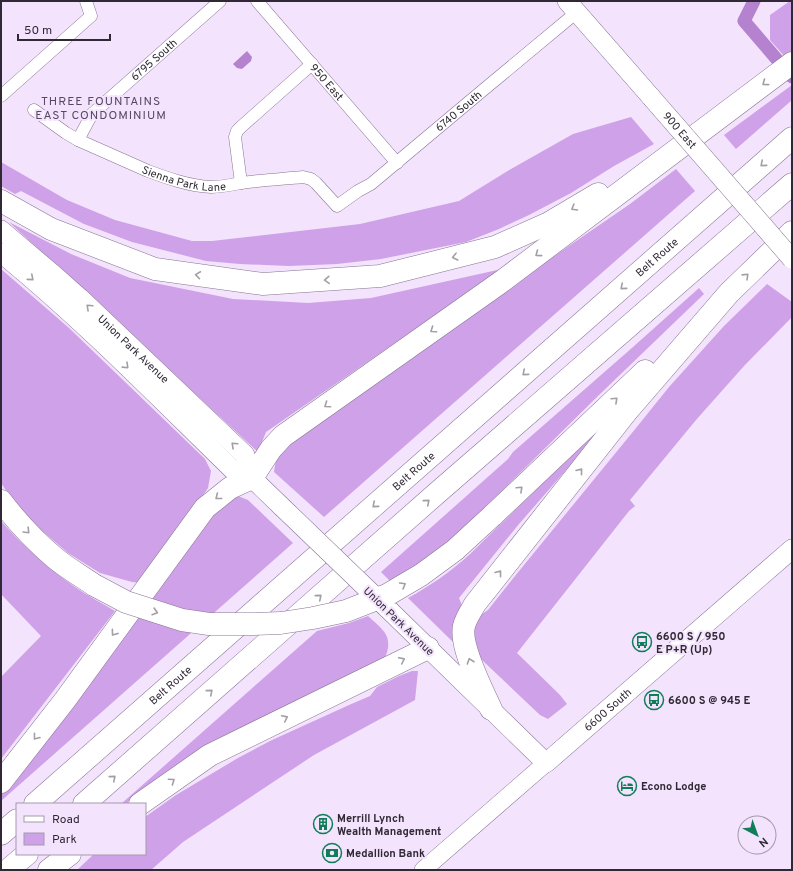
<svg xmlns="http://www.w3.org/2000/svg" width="793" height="871" font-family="Overpass,sans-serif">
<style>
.green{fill:#cfa1e8}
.water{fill:#b582d0}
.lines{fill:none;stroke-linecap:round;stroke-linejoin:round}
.canal{stroke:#b582d0;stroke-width:13}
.minor-casing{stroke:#867491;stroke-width:13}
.secondary-casing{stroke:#867491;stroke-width:18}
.primary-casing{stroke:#867491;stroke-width:20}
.motorway-casing{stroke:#867491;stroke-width:23}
.minor{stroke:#fff;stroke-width:12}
.secondary{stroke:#fff;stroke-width:17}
.primary{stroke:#fff;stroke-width:19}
.motorway{stroke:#fff;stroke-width:22}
.primary-bridge-casing{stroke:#867491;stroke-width:20;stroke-linecap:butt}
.motorway-bridge-casing{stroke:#867491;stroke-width:23;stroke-linecap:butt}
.primary-bridge{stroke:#fff;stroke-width:19}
.motorway-bridge{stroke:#fff;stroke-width:22}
.oneway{stroke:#a29fa4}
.labels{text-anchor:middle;stroke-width:4;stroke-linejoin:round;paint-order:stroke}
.street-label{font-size:11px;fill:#302935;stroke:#f3e3fc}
.poi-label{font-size:11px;font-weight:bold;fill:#302935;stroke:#f3e3fc;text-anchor:start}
.neighbourhood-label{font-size:12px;letter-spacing:1px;fill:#584761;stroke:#f3e3fc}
</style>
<rect width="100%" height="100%" fill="#f3e3fc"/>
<!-- green -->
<g class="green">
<path d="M790,1H792V52L785,57L770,40V15Z"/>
<path d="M792,85V100L736,149L724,135Z"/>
<path d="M631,117L654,144L614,166L571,193L529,215L499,229L466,242L381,259L337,264L289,266L240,264L206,261L132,242L84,224L21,191L15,194L1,186V162L67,200L115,220L192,241H212L360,224L459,201L511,169L573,134Z"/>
<path d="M676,169L695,191L324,517L274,472L276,459L293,436L461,324L547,261L630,204Z"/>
<path d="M9,222L71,254L130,278L233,299L308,303L371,298L502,269L266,432L258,452Z"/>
<path d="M1,269L69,328L205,459L211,471L208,488L144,583L132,582L100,573L68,553L32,522L11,498L1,483Z"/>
<path d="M767,284L792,302V317L744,366L696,420L630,500L635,506L629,511L517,653L560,695L567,704L548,719L540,715L482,660L476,653L472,626L478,617L488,610L515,576L636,428L669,387L724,326Z"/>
<path d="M699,288L704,294L599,395L465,527L447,543L427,558L390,581L381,572L508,459L513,452L633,347Z"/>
<path d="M621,407L519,524L459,598L463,608L454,643L408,598C430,586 450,572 469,555Z"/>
<path d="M238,496L248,500L293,543L1,801V793L113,653L214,510Z"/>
<path d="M1,521C23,546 48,568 75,587C88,596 102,603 115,611L1,759V677L41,636L1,594Z"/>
<path d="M368,616C383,630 395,636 384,660L139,794L129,801L127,804H121L317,631L349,623Z"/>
<path d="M412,671H418L415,700L314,755L183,842L151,870H77L94,854H145V817L176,795L238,758L270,741L349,705L370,696L377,687L399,676Z"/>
</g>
<!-- water -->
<path class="water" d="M247,51L252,57L251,61L242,69L237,68L233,64Z"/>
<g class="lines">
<!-- canal -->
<path class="canal" d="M754,1L744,21L792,77"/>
<!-- minor casing -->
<g class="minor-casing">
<g id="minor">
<path id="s1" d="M257,1L397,163"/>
<path d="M1,96L91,16L86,1"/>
<path id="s2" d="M34,110L66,133L78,140L148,171C167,178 189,186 211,187C221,187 231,185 241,183C262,180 283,179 303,177L311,179L316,183L337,206L358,191L371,184L482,91L577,12"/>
<path id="s3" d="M78,140L92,114L220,1"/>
<path d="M241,183L235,137L237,131L242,126L312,64"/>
</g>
</g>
<!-- secondary casing -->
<g class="secondary-casing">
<path id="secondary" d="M423,870L546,763"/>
</g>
<!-- primary casing -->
<g class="primary-casing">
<g id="primary">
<path d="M567,1L651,97"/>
<path id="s4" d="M1,230L54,275L80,298L245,455L252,478"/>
<path d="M1,253C83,320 157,396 233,470L252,478L282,507"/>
<path id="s5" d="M386,607L546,763L792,549"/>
</g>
</g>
<!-- motorway casing -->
<g class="motorway-casing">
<g id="motorway">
<path d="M1,201L51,229L155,269L263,284L380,276L495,247L549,223L598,194"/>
<path d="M1,501C17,522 35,541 55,558C67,568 81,576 94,585"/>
<path d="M492,516L645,371"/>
<path d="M491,709C483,691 459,646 464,626C466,618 471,611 475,604L628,410L729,293L792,232"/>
<path d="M1,782L65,700L205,508L230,488L252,478L271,449L283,436L501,282L792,63"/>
<path id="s6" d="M35,804L792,138"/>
<path d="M84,804L437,493L792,184"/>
<path d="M140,804L210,755L428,648"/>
<path d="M1,834L17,820"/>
<path d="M8,870L27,854"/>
<path d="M49,870L70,854"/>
</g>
</g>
<!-- minor -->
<use href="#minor" class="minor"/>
<!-- secondary -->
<use href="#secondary" class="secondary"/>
<!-- primary -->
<use href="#primary" class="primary"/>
<!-- motorway -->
<use href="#motorway" class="motorway"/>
<!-- primary-bridge casing -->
<g class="primary-bridge-casing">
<g id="primary-bridge">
<path id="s7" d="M651,97L792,259"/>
<path d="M282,507L386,607"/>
</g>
</g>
<!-- motorway-bridge casing -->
<g class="motorway-bridge-casing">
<path id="motorway-bridge" d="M94,585L126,602L182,620L209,624H253L281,623L313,618L346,611L387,595L421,575L455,550L492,516"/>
</g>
<!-- primary-bridge -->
<use href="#primary-bridge" class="primary-bridge"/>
<!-- motorway-bridge -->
<use href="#motorway-bridge" class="motorway-bridge"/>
</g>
<!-- one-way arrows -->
<defs><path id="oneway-chevron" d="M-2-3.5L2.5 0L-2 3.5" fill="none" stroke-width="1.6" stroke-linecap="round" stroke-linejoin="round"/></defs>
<g class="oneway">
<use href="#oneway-chevron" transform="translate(765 83) rotate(143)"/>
<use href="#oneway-chevron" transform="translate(763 164) rotate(139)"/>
<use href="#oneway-chevron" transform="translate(574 208) rotate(149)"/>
<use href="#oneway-chevron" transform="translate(538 254) rotate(143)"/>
<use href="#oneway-chevron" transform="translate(455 257) rotate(166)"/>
<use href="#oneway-chevron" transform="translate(198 275) rotate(-172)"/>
<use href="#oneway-chevron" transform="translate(746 276) rotate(-44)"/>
<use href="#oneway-chevron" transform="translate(31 278) rotate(41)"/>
<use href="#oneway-chevron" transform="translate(327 280) rotate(176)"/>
<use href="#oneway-chevron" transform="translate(623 287) rotate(139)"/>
<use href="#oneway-chevron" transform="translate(89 307) rotate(-137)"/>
<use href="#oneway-chevron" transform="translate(433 330) rotate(145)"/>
<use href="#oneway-chevron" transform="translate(126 366) rotate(44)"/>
<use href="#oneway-chevron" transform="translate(525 373) rotate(139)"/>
<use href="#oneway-chevron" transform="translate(615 400) rotate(-43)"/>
<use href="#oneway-chevron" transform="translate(327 405) rotate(145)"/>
<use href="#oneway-chevron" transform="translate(234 445) rotate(-137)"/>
<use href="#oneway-chevron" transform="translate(580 471) rotate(-52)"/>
<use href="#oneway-chevron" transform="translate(520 489) rotate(-43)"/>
<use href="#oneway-chevron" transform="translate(218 497) rotate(142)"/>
<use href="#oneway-chevron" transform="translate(427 502) rotate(-41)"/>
<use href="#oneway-chevron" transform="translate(375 505) rotate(139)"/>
<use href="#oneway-chevron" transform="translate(27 531) rotate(46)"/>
<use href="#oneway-chevron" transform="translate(499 573) rotate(-52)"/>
<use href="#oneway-chevron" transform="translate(403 585) rotate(-30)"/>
<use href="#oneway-chevron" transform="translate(319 597) rotate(-41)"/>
<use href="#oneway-chevron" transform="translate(155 612) rotate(17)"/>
<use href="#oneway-chevron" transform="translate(114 633) rotate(126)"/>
<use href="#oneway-chevron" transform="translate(402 660) rotate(-26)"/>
<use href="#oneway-chevron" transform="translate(470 661) rotate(-109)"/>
<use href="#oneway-chevron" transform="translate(210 692) rotate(-41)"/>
<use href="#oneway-chevron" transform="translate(285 718) rotate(-26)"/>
<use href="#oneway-chevron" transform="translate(36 737) rotate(128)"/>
<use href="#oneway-chevron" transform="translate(113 778) rotate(-41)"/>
<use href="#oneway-chevron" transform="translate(172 781) rotate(-35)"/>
</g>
<!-- icons -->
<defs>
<g id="bus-ring" transform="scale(1)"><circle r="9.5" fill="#f3e3fc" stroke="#117d58" stroke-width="1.5"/><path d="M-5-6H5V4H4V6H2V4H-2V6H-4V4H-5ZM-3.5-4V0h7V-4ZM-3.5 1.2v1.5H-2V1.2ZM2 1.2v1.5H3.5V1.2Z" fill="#117d58"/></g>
<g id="hotel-ring" transform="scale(1)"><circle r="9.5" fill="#f3e3fc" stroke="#117d58" stroke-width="1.5"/><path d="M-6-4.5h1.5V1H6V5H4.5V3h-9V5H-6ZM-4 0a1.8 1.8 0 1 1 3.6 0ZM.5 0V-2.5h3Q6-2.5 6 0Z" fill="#117d58"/></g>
<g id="building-ring" transform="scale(1)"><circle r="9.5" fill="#f3e3fc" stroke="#117d58" stroke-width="1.5"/><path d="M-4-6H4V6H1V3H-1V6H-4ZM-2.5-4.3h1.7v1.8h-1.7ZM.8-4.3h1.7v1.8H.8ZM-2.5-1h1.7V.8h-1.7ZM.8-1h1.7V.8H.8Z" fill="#117d58"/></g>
<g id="bank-ring" transform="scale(1)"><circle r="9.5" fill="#f3e3fc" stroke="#117d58" stroke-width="1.5"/><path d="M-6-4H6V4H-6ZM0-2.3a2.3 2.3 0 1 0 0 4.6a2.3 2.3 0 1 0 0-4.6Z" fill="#117d58"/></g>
</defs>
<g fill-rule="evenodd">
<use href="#bus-ring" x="642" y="642"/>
<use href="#bus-ring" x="654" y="700"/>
<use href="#hotel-ring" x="627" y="786"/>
<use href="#building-ring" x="323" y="824"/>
<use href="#bank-ring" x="332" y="853"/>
</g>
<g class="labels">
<!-- street labels -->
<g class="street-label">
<text dy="4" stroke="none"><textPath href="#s3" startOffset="112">6795 South</textPath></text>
<text dy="4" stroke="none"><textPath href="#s1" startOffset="107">950 East</textPath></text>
<text dy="4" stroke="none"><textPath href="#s2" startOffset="488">6740 South</textPath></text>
<text dy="4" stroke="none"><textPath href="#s7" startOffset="44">900 East</textPath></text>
<text dy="4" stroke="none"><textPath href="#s2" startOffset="167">Sienna Park Lane</textPath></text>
<text dy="4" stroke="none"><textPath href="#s6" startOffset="828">Belt Route</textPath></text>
<text dy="4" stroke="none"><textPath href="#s4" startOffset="178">Union Park Avenue</textPath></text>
<text dy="4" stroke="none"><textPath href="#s6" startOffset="504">Belt Route</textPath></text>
<text transform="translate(399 621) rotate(44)" y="4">Union Park Avenue</text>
<text dy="4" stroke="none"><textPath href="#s6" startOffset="180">Belt Route</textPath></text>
<text dy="4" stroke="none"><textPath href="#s5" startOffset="305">6600 South</textPath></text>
</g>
<!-- poi labels -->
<g class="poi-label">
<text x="656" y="640">6600 S / 950<tspan x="656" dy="13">E P+R (Up)</tspan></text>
<text x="668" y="704">6600 S @ 945 E</text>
<text x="641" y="790">Econo Lodge</text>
<text x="337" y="822">Merrill Lynch<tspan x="337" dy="13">Wealth Management</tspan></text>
<text x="346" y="857">Medallion Bank</text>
</g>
<!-- neighbourhood labels -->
<g class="neighbourhood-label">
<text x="101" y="105">THREE FOUNTAINS<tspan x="101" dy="14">EAST CONDOMINIUM</tspan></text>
</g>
</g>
<!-- border -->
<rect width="793" height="871" fill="none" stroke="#302935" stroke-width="4"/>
<!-- legend -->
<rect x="16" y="803" width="130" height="52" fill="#f3e3fc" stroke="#a599ac"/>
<rect x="24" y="816" width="20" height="6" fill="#ffffff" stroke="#a599ac"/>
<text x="52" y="823" font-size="12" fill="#302935">Road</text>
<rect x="24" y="833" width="20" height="12" fill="#cfa1e8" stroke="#a599ac"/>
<text x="52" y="843" font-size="12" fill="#302935">Park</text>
<!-- north arrow -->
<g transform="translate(757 835) rotate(139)"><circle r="19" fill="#f3e3fc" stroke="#a599ac"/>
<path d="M0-3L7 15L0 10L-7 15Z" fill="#117d58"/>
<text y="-6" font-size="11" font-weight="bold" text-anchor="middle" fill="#302935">N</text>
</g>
<!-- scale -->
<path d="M18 34v6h92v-6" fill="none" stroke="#302935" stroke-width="2"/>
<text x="24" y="34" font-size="12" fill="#302935" stroke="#f3e3fc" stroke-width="3" paint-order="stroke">50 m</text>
</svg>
